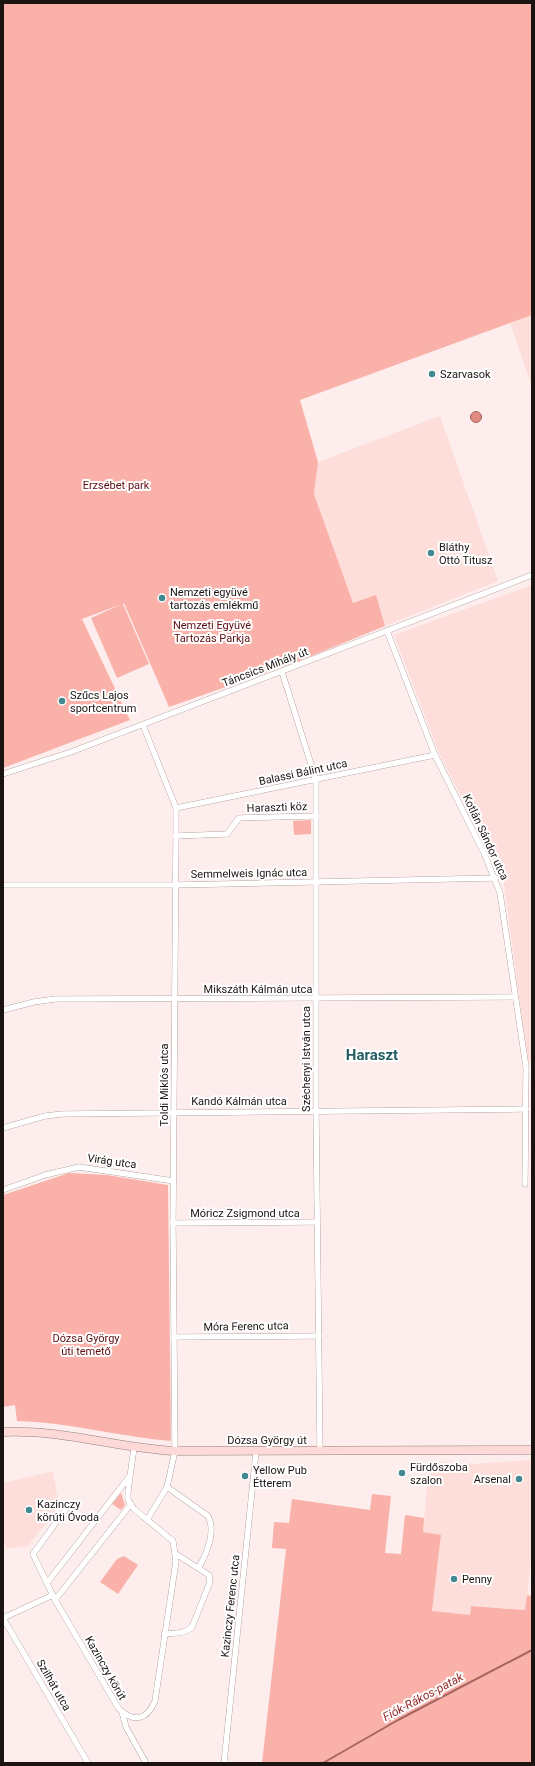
<svg xmlns="http://www.w3.org/2000/svg" width="535" height="1766" font-family="Roboto,sans-serif">
<style>
.built{fill:#fededa}
.green{fill:#fab1aa}
.water{fill:#e28982;stroke:#a66660}
.lines{fill:none;stroke-linecap:round;stroke-linejoin:round}
.stream{stroke:#a66660;stroke-width:2}
.minor-casing{stroke:#927d7b;stroke-width:6}
.secondary-casing{stroke:#927d7b;stroke-width:9}
.minor{stroke:#fff;stroke-width:5.5}
.secondary{stroke:#fddad7;stroke-width:8}
.poi-dot{fill:#428991;stroke:#fff;stroke-width:1.5}
.labels{text-anchor:middle;stroke-width:4;stroke-linejoin:round;paint-order:stroke}
.poi-label{font-size:11px;fill:#1a1312;stroke:#fff;text-anchor:start}
.park-label{font-size:11px;fill:#5e0e11;stroke:#fff}
.street-label{font-size:11px;fill:#1a1312;stroke:#fff}
.water-label{font-size:12px;font-style:italic;fill:#952c2c;stroke:#fff}
.district-label{font-size:15px;font-weight:bold;fill:#245e64;stroke:#fff}
</style>
<rect width="100%" height="100%" fill="#fdeeed"/>
<!-- built -->
<g class="built">
<path d="M532,315V387L510,323Z"/>
<path d="M440,416L498,581L385,626L376,595L353,604L314,494L318,462Z"/>
<path d="M532,585V1061L528,1062L503,878L439,753L394,635Z"/>
<path d="M532,1460V1548L526,1610L471,1606L470,1615L432,1611L441,1536L423,1532L429,1461L470,1464Z"/>
<path d="M53,1471L59,1506L54,1507L55,1512L28,1546L6,1549L3,1535V1483Z"/>
</g>
<!-- green -->
<g class="green">
<path d="M3,3H532V315L300,400L318,462L314,494L353,603L376,595L385,626L299,661L169,707L124,603L123,604L149,664L117,678L91,618L122,604L82,619L130,720L3,768Z"/>
<path d="M311,820V834L294,835L293,821Z"/>
<path d="M69,1173L107,1175L168,1185L171,1441C120,1437 69,1422 17,1421L15,1405L3,1407V1195Z"/>
<path d="M121,1493L125,1505L121,1510L112,1504Z"/>
<path d="M372,1494L391,1496L385,1553L401,1554L405,1515L424,1518L423,1532L441,1535L432,1611L470,1615L471,1606L525,1610L527,1595L532,1596V1763H262L286,1549L272,1548L274,1522L289,1523L292,1499L370,1510Z"/>
<path d="M124,1556L138,1565L118,1594L100,1582L117,1559Z"/>
</g>
<!-- water -->
<circle class="water" cx="476" cy="417" r="5.5"/>
<g class="lines">
<!-- stream -->
<path class="stream" d="M323,1763L398,1720L532,1650"/>
<!-- minor casing -->
<g class="minor-casing">
<g id="minor">
<path d="M387,631L435,755L484,853L500,893L526,1067L525,1184"/>
<path d="M282,672L316,780V1111L320,1451"/>
<path d="M143,725L176,808V836L173,1223L175,1451L167,1487L147,1520"/>
<path d="M3,774L71,752L532,575"/>
<path d="M176,808L435,755"/>
<path d="M176,836L227,834L239,818L316,816"/>
<path d="M3,885H175L496,878"/>
<path d="M3,1010L34,1002L55,999L515,997"/>
<path d="M3,1128L45,1116L62,1114L526,1109"/>
<path d="M3,1190L45,1175L79,1167L174,1181"/>
<path d="M173,1223L317,1222"/>
<path d="M174,1337L319,1336"/>
<path d="M167,1487L208,1516C216,1531 207,1553 199,1567"/>
<path d="M66,1509L33,1554L55,1600L119,1709C134,1723 147,1720 155,1701L176,1561L173,1541L134,1509L128,1500V1491L134,1448"/>
<path d="M47,1583L129,1477"/>
<path d="M55,1600L131,1504"/>
<path d="M3,1618L88,1763"/>
<path d="M3,1618L53,1595"/>
<path d="M164,1634C174,1633 185,1634 192,1627L210,1582L209,1575L176,1554"/>
<path d="M122,1712L126,1727L146,1763"/>
<path d="M224,1763L256,1452"/>
</g>
</g>
<!-- secondary casing -->
<g class="secondary-casing">
<path id="secondary" d="M3,1432C61,1429 117,1448 175,1451L532,1450"/>
</g>
<!-- minor -->
<use href="#minor" class="minor"/>
<!-- secondary -->
<use href="#secondary" class="secondary"/>
</g>
<!-- markers -->
<g class="poi-dot">
<circle cx="432" cy="374" r="4"/>
<circle cx="431" cy="553" r="4"/>
<circle cx="162" cy="598" r="4"/>
<circle cx="62" cy="701" r="4"/>
<circle cx="402" cy="1473" r="4"/>
<circle cx="245" cy="1476" r="4"/>
<circle cx="519" cy="1479" r="4"/>
<circle cx="29" cy="1510" r="4"/>
<circle cx="454" cy="1579" r="4"/>
</g>
<g class="labels">
<!-- poi labels -->
<g class="poi-label">
<text x="440" y="378">Szarvasok</text>
<text x="439" y="551">Bláthy<tspan x="439" dy="13">Ottó Titusz</tspan></text>
<text x="170" y="596">Nemzeti együvé<tspan x="170" dy="13">tartozás emlékmű</tspan></text>
<text x="70" y="699">Szűcs Lajos<tspan x="70" dy="13">sportcentrum</tspan></text>
<text x="410" y="1471">Fürdőszoba<tspan x="410" dy="13">szalon</tspan></text>
<text x="253" y="1474">Yellow Pub<tspan x="253" dy="13">Étterem</tspan></text>
<text x="511" y="1483" text-anchor="end">Arsenal</text>
<text x="37" y="1508">Kazinczy<tspan x="37" dy="13">körúti Óvoda</tspan></text>
<text x="462" y="1583">Penny</text>
</g>
<!-- park labels -->
<g class="park-label">
<text x="116" y="489">Erzsébet park</text>
<text x="212" y="629">Nemzeti Együvé<tspan x="212" dy="13">Tartozás Parkja</tspan></text>
<text x="86" y="1342">Dózsa György<tspan x="86" dy="13">úti temető</tspan></text>
</g>
<!-- street labels -->
<g class="street-label">
<text transform="translate(265 667) rotate(-21)" y="4">Táncsics Mihály út</text>
<text transform="translate(303 772) rotate(-12)" y="4">Balassi Bálint utca</text>
<text transform="translate(277 807) rotate(-2)" y="4">Haraszti köz</text>
<text transform="translate(486 837) rotate(65)" y="4">Kotlán Sándor utca</text>
<text transform="translate(249 873) rotate(-1)" y="4">Semmelweis Ignác utca</text>
<text x="258" y="993">Mikszáth Kálmán utca</text>
<text transform="translate(306 1059) rotate(-90)" y="4">Széchenyi István utca</text>
<text transform="translate(164 1085) rotate(-90)" y="4">Toldi Miklós utca</text>
<text x="239" y="1105">Kandó Kálmán utca</text>
<text transform="translate(112 1161) rotate(8)" y="4">Virág utca</text>
<text x="245" y="1217">Móricz Zsigmond utca</text>
<text transform="translate(246 1326) rotate(-1)" y="4">Móra Ferenc utca</text>
<text x="267" y="1444">Dózsa György út</text>
<text transform="translate(230 1606) rotate(-84)" y="4">Kazinczy Ferenc utca</text>
<text transform="translate(106 1668) rotate(60)" y="4">Kazinczy körút</text>
<text transform="translate(54 1685) rotate(60)" y="4">Szilhát utca</text>
</g>
<!-- water labels -->
<g class="water-label">
<text transform="translate(423 1697) rotate(-28)" y="4">Fiók-Rákos-patak</text>
</g>
<!-- district labels -->
<g class="district-label">
<text x="372" y="1060">Haraszt</text>
</g>
</g>
<!-- border -->
<rect width="535" height="1766" fill="none" stroke="#1a1312" stroke-width="8"/>
</svg>
